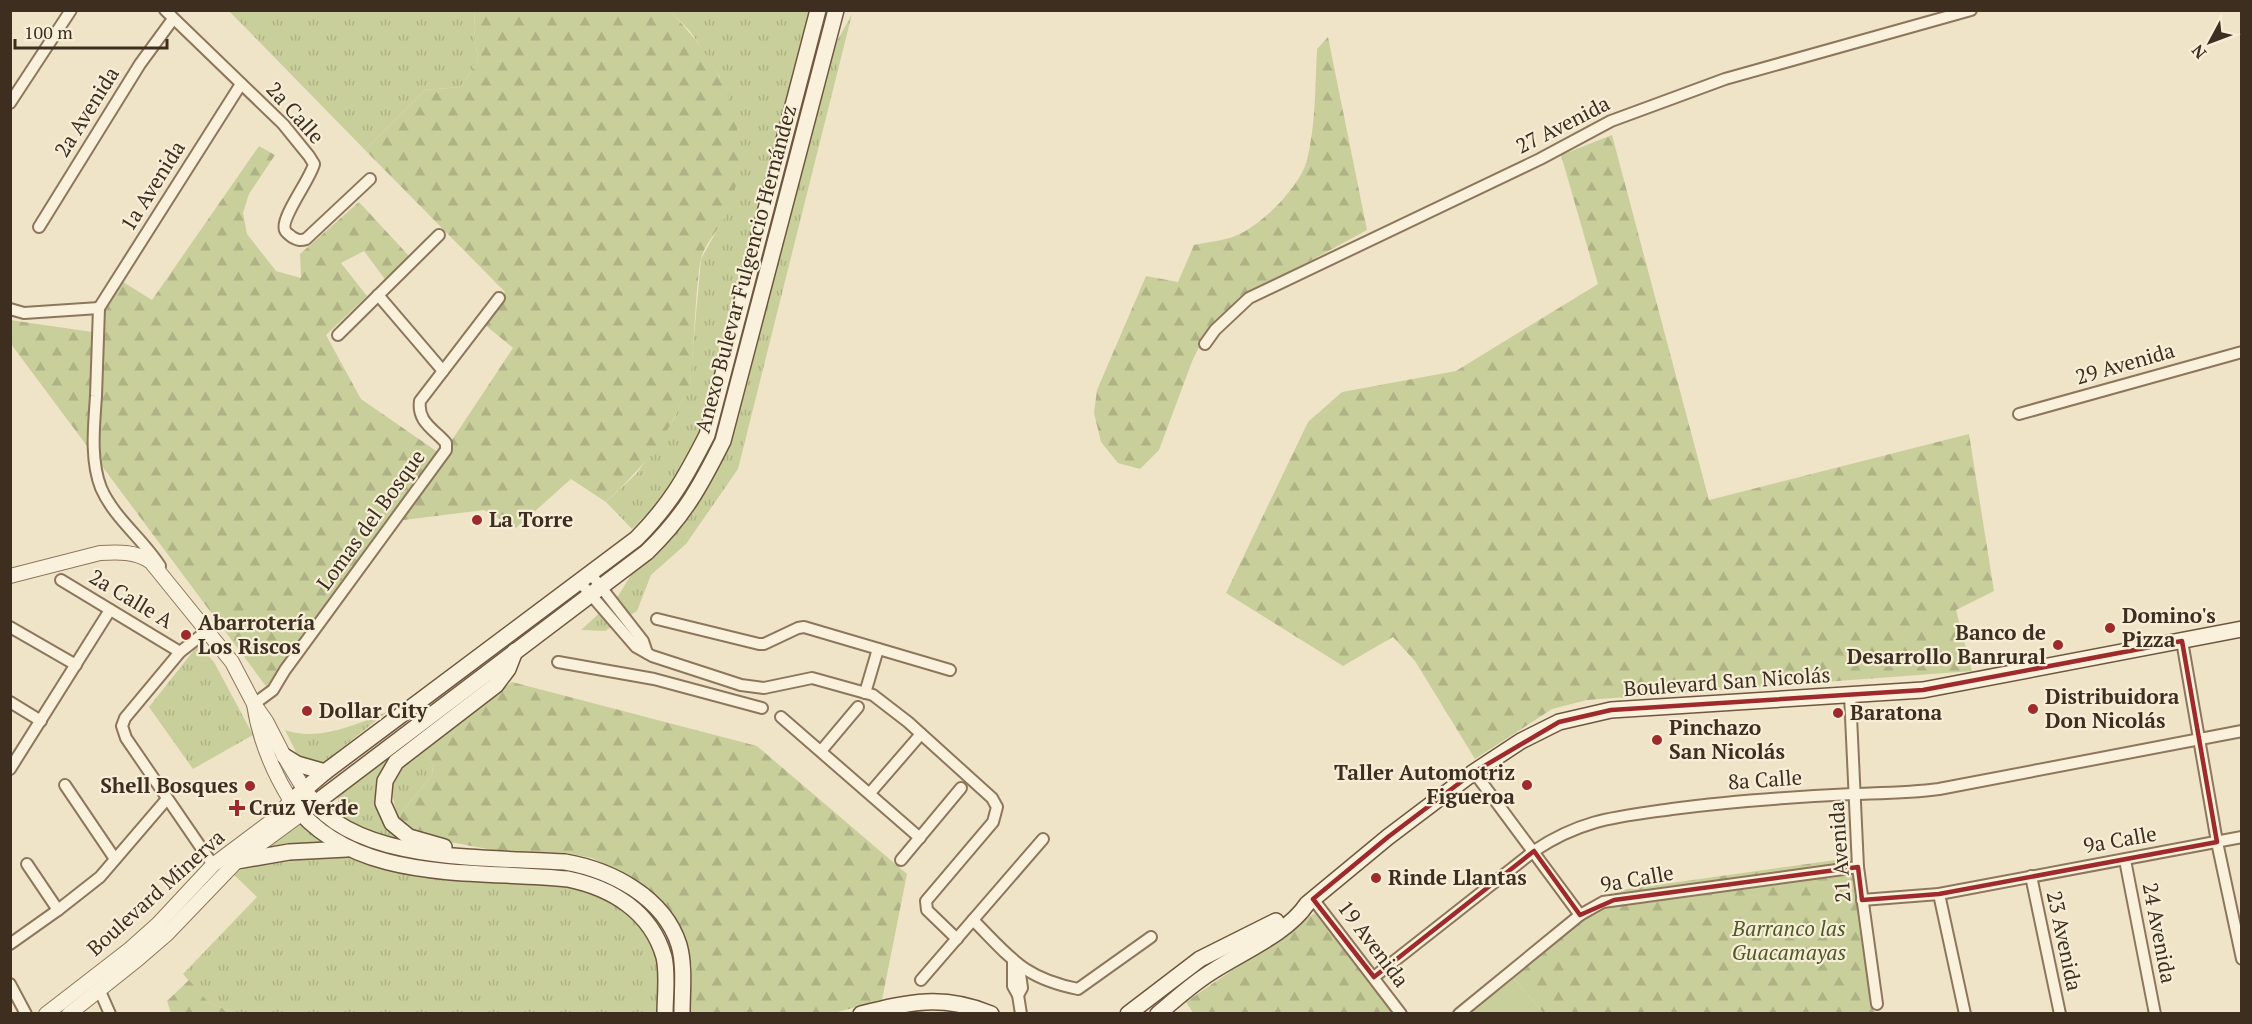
<svg xmlns="http://www.w3.org/2000/svg" width="2252" height="1024" font-family="'PT Serif',serif">
<style>
.grass{fill:url(#grass-tufts)}
.forest{fill:url(#forest-firs)}
.park{fill:#c9cf9b}
.lines{fill:none;stroke-linecap:round;stroke-linejoin:round}
.minor-casing{stroke:#8d765c;stroke-width:14}
.tertiary-casing{stroke:#8d765c;stroke-width:16}
.secondary-casing{stroke:#6f573f;stroke-width:18}
.minor{stroke:#faf1dc;stroke-width:10}
.tertiary{stroke:#faf1dc;stroke-width:14}
.secondary{stroke:#faf1dc;stroke-width:15}
.marked{fill:none;stroke:#9e2a2b;stroke-width:4.5;stroke-linejoin:round}
.poi-dot{fill:#9e2a2b;stroke:#f7eed8;stroke-width:2}
.labels{text-anchor:middle;stroke-width:4.5;stroke-linejoin:round;paint-order:stroke}
.street-label{font-size:21px;fill:#3d2e20;stroke:#f7eed8}
.poi-label{font-size:21px;font-weight:bold;fill:#3d2e20;stroke:#f7eed8;text-anchor:start}
.park-label{font-size:21px;font-style:italic;fill:#4d5a26;stroke:#f7eed8}
</style>
<defs>
<pattern id="grass-tufts" width="24" height="20" patternUnits="userSpaceOnUse" patternTransform="scale(1.5)"><rect width="24" height="20" fill="#c9cf9b"/><path d="M3 7l-1-3M5 7V3M7 7l1-3M15 17l-1-3M17 17v-4M19 17l1-3" fill="none" stroke="#aeb285"/></pattern>
<pattern id="forest-firs" width="22" height="20" patternUnits="userSpaceOnUse" patternTransform="scale(1.5)"><rect width="22" height="20" fill="#c9cf9b"/><path d="M5 1l3.5 6h-7zM16 11l3.5 6h-7z" fill="#aeb285"/></pattern>
</defs>
<rect width="100%" height="100%" fill="#f0e4c8"/>
<!-- grass -->
<g class="grass">
<path d="M229,11H475L474,30L478,61L460,87L425,90L365,150Z"/>
<path d="M670,11H809L695,450L669,492L632,529L606,502L637,473L674,419L690,381L701,259L729,208L720,77L690,31Z"/>
<path d="M852,14L738,469L686,544L651,575L637,611L605,631L581,630L618,596L633,572L683,525L701,498L717,464L830,54Z"/>
<path d="M198,645L214,662L253,735L193,769L149,707Z"/>
<path d="M503,668L499,678L396,758L381,792L415,846L365,831L338,815V797L342,789Z"/>
<path d="M387,712L338,751L330,760L315,765L297,758L295,750L285,730C318,742 357,724 387,712Z"/>
<path d="M425,749L433,766L432,775L398,817C385,775 395,774 425,749Z"/>
<path d="M300,824L332,845L257,854L297,825Z"/>
<path d="M348,856L383,869L424,877L554,883L589,890L628,910L655,947L659,963V1013L233,1014V1012L210,1004L183,974L257,897L233,874C266,854 311,857 348,856Z"/>
</g>
<!-- forest -->
<g class="forest">
<path d="M475,11H670C724,67 756,129 730,207C723,226 703,243 700,263C696,291 695,320 693,349C692,359 692,370 690,380C689,387 684,395 682,401C665,442 638,472 606,502L571,479L516,528L484,510L396,521L271,693L11,344L10,320L99,333L103,315L120,280L152,300L259,146L275,155L249,194L243,213L247,234L276,271L301,278L300,254L359,202L410,257L387,282L364,251L341,263L367,296L326,335L361,399L442,455L513,348L484,324L505,292L365,150L425,90L460,87L478,61L474,30Z"/>
<path d="M1328,37L1367,230L1240,299L1208,330L1193,359L1159,450L1140,469L1118,463L1101,442L1094,413L1097,390L1146,276L1178,282L1194,245C1207,242 1223,241 1235,236C1261,226 1300,187 1307,160C1316,124 1315,85 1317,49Z"/>
<path d="M1612,135L1709,500L1969,434L1994,591L1956,610L1972,671L1587,700L1552,709L1475,759L1415,661L1393,637L1343,666L1226,593L1308,422L1342,392L1456,371L1598,284L1561,155Z"/>
<path d="M512,682L757,746L907,874L882,1000L834,1013H690L692,966L684,937L670,913L649,891L625,875L592,858L566,853L493,850L439,840L415,834L399,822L398,817L432,775L433,766L425,749Z"/>
<path d="M1850,858L1874,1013H1543L1507,970L1593,905L1621,890Z"/>
<path d="M1315,913L1395,1013H1193L1186,1002Z"/>
<path d="M189,980L210,1004L233,1012V1013H171L167,1001Z"/>
</g>
<!-- park -->
<path class="park" d="M1507,970L1543,1013L1454,1014Z"/>
<g class="lines">
<!-- minor casing -->
<g class="minor-casing">
<g id="minor">
<path d="M165,10L283,124L309,156L314,164C310,180 280,218 285,230C286,233 290,235 292,237C297,240 300,241 306,239L370,179"/>
<path d="M10,103L71,10"/>
<path d="M39,227L140,64L173,19"/>
<path d="M378,295L443,371"/>
<path d="M99,308C98,338 97,367 96,396C94,426 90,460 101,488C114,518 143,539 160,566"/>
<path d="M99,308L241,84"/>
<path d="M10,309L24,313L99,308"/>
<path d="M338,335L439,235"/>
<path d="M1205,344L1215,330L1249,298L1540,159L1611,121L1725,79L1971,10"/>
<path d="M2019,414L2242,352"/>
<path d="M590,573L643,641L647,653"/>
<path d="M61,580L180,652"/>
<path d="M579,581L636,647L652,656L741,685L764,688L812,678L873,695L908,722L992,798L997,807L993,822L926,901L927,910L957,939"/>
<path d="M657,619L759,644H764L798,628L804,627L950,670"/>
<path d="M10,627L76,665"/>
<path d="M208,630L180,652L125,718L122,726L126,738L213,865"/>
<path d="M2182,641L2217,842L2242,959"/>
<path d="M558,662L654,679L762,708"/>
<path d="M865,693L878,649"/>
<path d="M1850,695L1858,867L1877,1004"/>
<path d="M10,702L41,721"/>
<path d="M254,704L273,690L285,670L446,450V443C434,429 417,422 420,401L499,298"/>
<path d="M781,717L920,838"/>
<path d="M821,751L858,707"/>
<path d="M10,769L110,610"/>
<path d="M1474,772L1580,915"/>
<path d="M65,785L115,859"/>
<path d="M870,793L921,734"/>
<path d="M901,860L961,788"/>
<path d="M2125,860L2155,1014"/>
<path d="M27,864L58,910"/>
<path d="M2031,876L2060,1014"/>
<path d="M1939,894L1965,1014"/>
<path d="M1313,899L1401,1014"/>
<path d="M1862,900L1939,894L2242,837"/>
<path d="M973,920C1011,958 1023,978 1078,989L1151,937"/>
<path d="M10,944L58,910L100,877L166,800"/>
<path d="M1013,960V986L1018,995L1021,1014"/>
<path d="M1374,977L1534,851C1582,819 1616,817 1672,809C1732,801 1792,797 1853,794C1882,793 1910,793 1939,789L2242,731"/>
<path d="M921,980L1043,839"/>
<path d="M10,984L26,1014"/>
<path d="M99,989L110,1014"/>
<path d="M1018,995L1022,988L1019,967"/>
<path d="M1459,1014L1580,915L1603,902L1858,867"/>
</g>
</g>
<!-- tertiary casing -->
<g class="tertiary-casing">
<g id="tertiary">
<path d="M10,576L100,553C117,552 136,551 151,562L232,662L254,704L266,721L284,756L304,789"/>
<path d="M46,1014L130,949L158,924L213,865L273,820L291,801C273,772 259,738 254,704"/>
<path d="M69,1014L138,959L167,934L237,861L301,814"/>
</g>
</g>
<!-- secondary casing -->
<g class="secondary-casing">
<g id="secondary">
<path d="M284,756L297,764L325,772"/>
<path d="M310,797C356,864 491,857 565,862C611,870 664,897 679,945C685,966 682,991 682,1014"/>
<path d="M301,814L647,552C684,516 700,487 723,441L836,10"/>
<path d="M444,847L409,837L392,823L383,803L385,781L396,762L496,685L508,669L515,651"/>
<path d="M237,861L289,852L347,849"/>
<path d="M665,1014C665,996 668,974 664,957C651,911 611,888 568,879C475,869 354,886 291,801L325,772L636,539C670,505 685,478 707,435L818,10"/>
<path d="M861,1014C909,1002 943,994 991,1014"/>
<path d="M1128,1014L1200,959L1276,921"/>
<path d="M1158,1014C1176,999 1193,983 1213,971C1242,952 1288,933 1307,904L1388,837L1474,772L1521,741L1559,722L1611,710L1923,690L2242,629"/>
</g>
</g>
<!-- minor -->
<use href="#minor" class="minor"/>
<!-- tertiary -->
<use href="#tertiary" class="tertiary"/>
<!-- secondary -->
<use href="#secondary" class="secondary"/>
</g>
<!-- marked area -->
<path class="marked" d="M2182,641L2217,842L1939,894L1862,900L1858,867L1614,900L1580,915L1534,851L1374,977L1313,899L1388,837L1474,772L1559,722L1611,710L1923,690Z"/>
<!-- markers -->
<g class="poi-dot">
<circle cx="477" cy="520" r="6"/>
<circle cx="2110" cy="628" r="6"/>
<circle cx="186" cy="635" r="6"/>
<circle cx="2058" cy="645" r="6"/>
<circle cx="2033" cy="709" r="6"/>
<circle cx="307" cy="711" r="6"/>
<circle cx="1838" cy="713" r="6"/>
<circle cx="1657" cy="740" r="6"/>
<circle cx="1527" cy="785" r="6"/>
<circle cx="250" cy="786" r="6"/>
<path d="M234 799h6v6h6v6h-6v6h-6v-6h-6v-6h6z"/>
<circle cx="1376" cy="878" r="6"/>
</g>
<g class="labels">
<!-- street labels -->
<g class="street-label">
<text transform="translate(87 112) rotate(-58)" y="7">2a Avenida</text>
<text transform="translate(295 113) rotate(48)" y="7">2a Calle</text>
<text transform="translate(1563 125) rotate(-27)" y="7">27 Avenida</text>
<text transform="translate(153 186) rotate(-58)" y="7">1a Avenida</text>
<text transform="translate(746 269) rotate(-75)" y="7">Anexo Bulevar Fulgencio Hernández</text>
<text transform="translate(2125 364) rotate(-16)" y="7">29 Avenida</text>
<text transform="translate(371 520) rotate(-54)" y="7">Lomas del Bosque</text>
<text transform="translate(131 599) rotate(31)" y="7">2a Calle A</text>
<text transform="translate(1727 682) rotate(-4)" y="7">Boulevard San Nicolás</text>
<text transform="translate(1765 780) rotate(-4)" y="7">8a Calle</text>
<text transform="translate(2120 840) rotate(-10)" y="7">9a Calle</text>
<text transform="translate(1840 852) rotate(-94)" y="7">21 Avenida</text>
<text transform="translate(1637 879) rotate(-10)" y="7">9a Calle</text>
<text transform="translate(156 893) rotate(-42)" y="7">Boulevard Minerva</text>
<text transform="translate(2159 933) rotate(79)" y="7">24 Avenida</text>
<text transform="translate(2064 941) rotate(78)" y="7">23 Avenida</text>
<text transform="translate(1373 944) rotate(53)" y="7">19 Avenida</text>
</g>
<!-- poi labels -->
<g class="poi-label">
<text x="489" y="527">La Torre</text>
<text x="2122" y="623">Domino's<tspan x="2122" dy="24">Pizza</tspan></text>
<text x="198" y="630">Abarrotería<tspan x="198" dy="24">Los Riscos</tspan></text>
<text x="2046" y="640" text-anchor="end">Banco de<tspan x="2046" dy="24">Desarrollo Banrural</tspan></text>
<text x="2045" y="704">Distribuidora<tspan x="2045" dy="24">Don Nicolás</tspan></text>
<text x="319" y="718">Dollar City</text>
<text x="1850" y="720">Baratona</text>
<text x="1669" y="735">Pinchazo<tspan x="1669" dy="24">San Nicolás</tspan></text>
<text x="1515" y="780" text-anchor="end">Taller Automotriz<tspan x="1515" dy="24">Figueroa</tspan></text>
<text x="238" y="793" text-anchor="end">Shell Bosques</text>
<text x="249" y="815">Cruz Verde</text>
<text x="1388" y="885">Rinde Llantas</text>
</g>
<!-- park labels -->
<g class="park-label">
<text x="1789" y="936">Barranco las<tspan x="1789" dy="24">Guacamayas</tspan></text>
</g>
</g>
<!-- border -->
<rect width="2252" height="1024" fill="none" stroke="#3d2e20" stroke-width="24"/>
<!-- north arrow -->
<g transform="translate(2210 42) rotate(229)" stroke="#f7eed8" stroke-width="4.5" paint-order="stroke">
<path d="M0-4.5L10 22L0 15L-10 22Z" fill="#3d2e20"/>
<text y="-9" font-size="16" font-weight="bold" text-anchor="middle" fill="#3d2e20">N</text>
</g>
<!-- scale -->
<path d="M15 39v9h152v-9" fill="none" stroke="#3d2e20" stroke-width="3"/>
<text x="24" y="39" font-size="18" fill="#3d2e20" stroke="#f7eed8" stroke-width="4.5" paint-order="stroke">100 m</text>
</svg>
